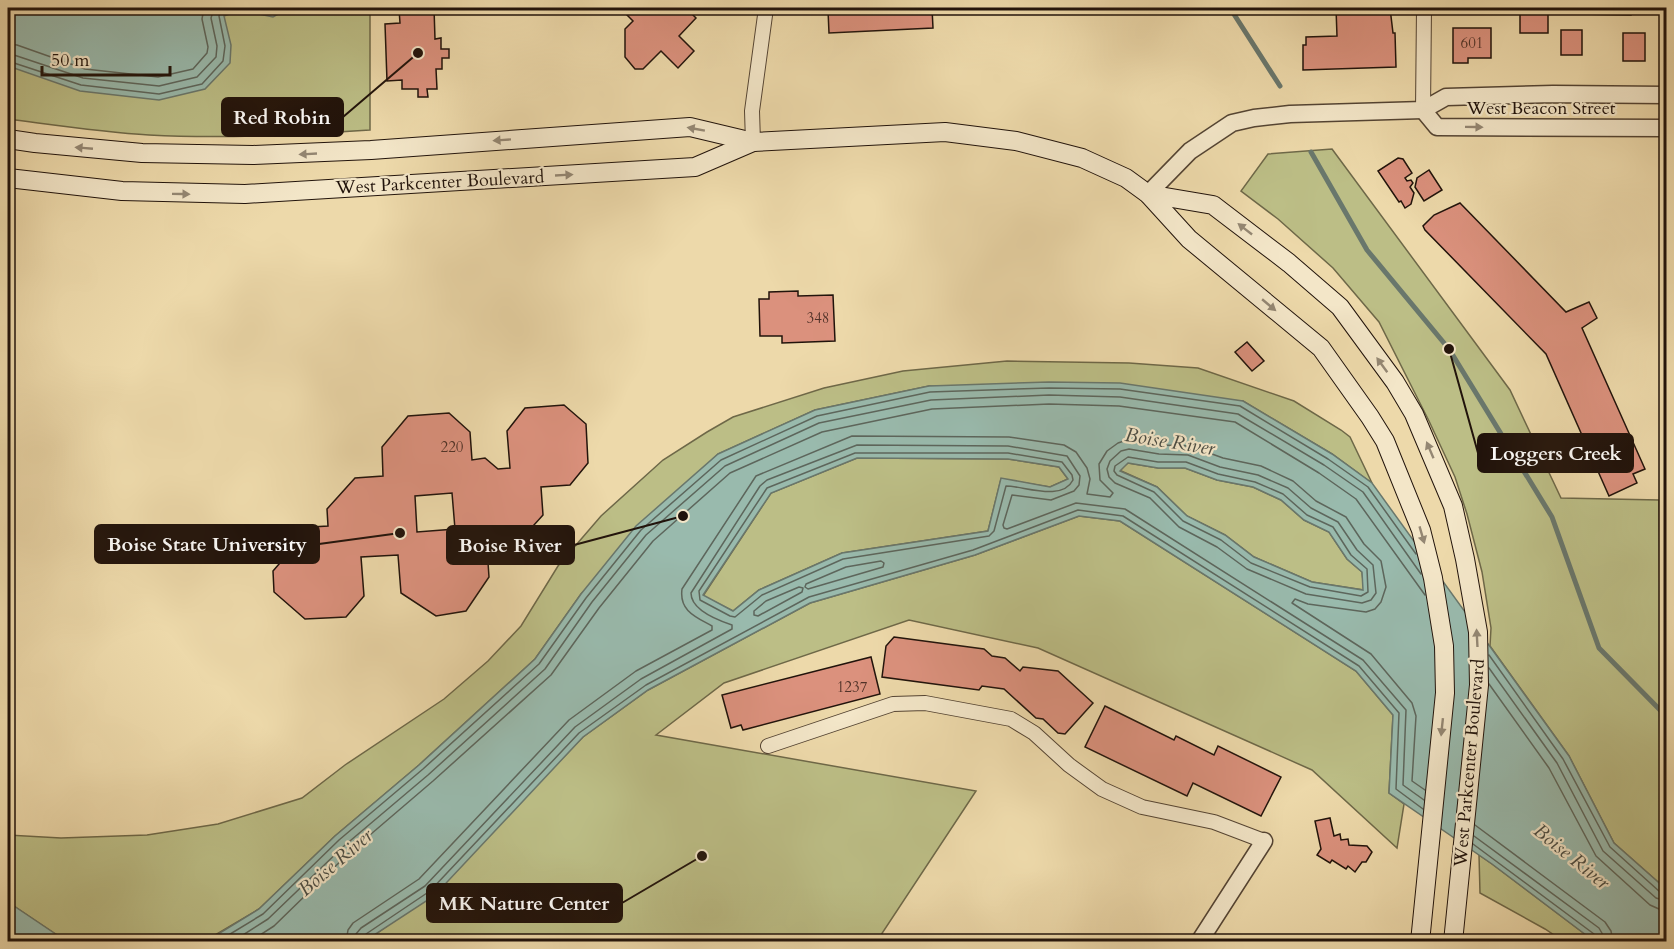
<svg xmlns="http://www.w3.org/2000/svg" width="1674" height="949" font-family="Cardo,serif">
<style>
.green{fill:#bcbe86;stroke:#6e6848;stroke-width:1.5}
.water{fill:#99baad;stroke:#69776c;stroke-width:1.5;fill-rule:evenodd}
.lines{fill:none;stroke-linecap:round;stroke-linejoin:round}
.shore{stroke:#5d665c;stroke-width:1.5}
.stream{stroke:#69776c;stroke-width:5}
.building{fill:#db917d;stroke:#21130b;stroke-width:1.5;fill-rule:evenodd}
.minor-casing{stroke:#544433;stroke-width:16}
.tertiary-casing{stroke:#544433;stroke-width:19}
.secondary-casing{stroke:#21130b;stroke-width:20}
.minor{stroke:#f3e6c8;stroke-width:14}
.tertiary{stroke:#f3e6c8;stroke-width:16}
.secondary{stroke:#f3e6c8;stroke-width:18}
.oneway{fill:#948773}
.labels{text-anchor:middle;stroke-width:4.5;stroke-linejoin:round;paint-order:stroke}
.number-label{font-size:15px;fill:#503228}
.street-label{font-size:18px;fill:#21130b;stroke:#f3e6c8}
.water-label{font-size:20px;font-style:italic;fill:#4b4d44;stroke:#f3e6c8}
.leader{fill:none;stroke:#21130b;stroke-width:2}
.callout-dot{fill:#21130b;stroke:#f3e6c8;stroke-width:2}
.callout{fill:#21130b;stroke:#21130b;stroke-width:2}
.callout-label{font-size:20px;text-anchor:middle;font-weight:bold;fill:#fff}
</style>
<rect width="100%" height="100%" fill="#edd9aa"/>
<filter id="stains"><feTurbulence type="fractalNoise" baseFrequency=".00333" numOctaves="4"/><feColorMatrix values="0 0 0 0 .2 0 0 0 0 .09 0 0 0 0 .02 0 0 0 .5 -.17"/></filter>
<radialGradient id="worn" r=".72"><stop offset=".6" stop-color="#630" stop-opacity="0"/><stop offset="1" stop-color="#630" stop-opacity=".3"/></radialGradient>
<!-- green -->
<g class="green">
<path d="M8,8H370V130C297,135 223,139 149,135C102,132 55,125 8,119Z"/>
<path d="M1332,149L1510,390L1561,498L1659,500L1660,609L1666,620V889L1614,843L1569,756L1490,646L1491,628L1482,572L1467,514L1455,477L1429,421L1379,322L1333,268L1278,219L1241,191L1268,154Z"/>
<path d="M1007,361L1129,363L1198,368L1294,401L1341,430L1350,437L1372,483L1332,454L1243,401L929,386L815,410L718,454L581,594L535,659L419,765L335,836L259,909L205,941H66L8,902V835L61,838L147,835L218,824L302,798L345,765L444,699L488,661L521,626L558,566L601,516L663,460L707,432L733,417L824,388L903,371Z"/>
<path d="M857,458L1008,459L1059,467L1068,479L1050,487L1001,479L988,531L842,553L759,590L733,611L703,596L771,493Z"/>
<path d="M1128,463L1158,468H1185L1217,480L1253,487L1281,500L1304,520L1329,532L1347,559L1362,572L1364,590L1312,582L1254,557L1225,535L1187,516L1157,487L1119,470Z"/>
<path d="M1079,516L1120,521L1356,671L1393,715L1389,793L1404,804L1397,848L1312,770L1038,648L909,620L724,683L656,735L976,791L877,941L365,942L387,926L508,815L583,737L648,690L810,603L975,555Z"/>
<path d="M1479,855L1492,864L1594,941H1563L1545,929L1480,893Z"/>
</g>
<!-- water -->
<g class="water">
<path d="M8,8H289L273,17L240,10L224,16L231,45L230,63L205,89L159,100L80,91L8,66Z"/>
<path d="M1049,382L1120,383L1243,401L1332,454L1372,483L1569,756L1614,843L1666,889V941H1594L1492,864L1389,793L1393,715L1356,671L1120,521L1079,516L975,555L810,603L648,690L583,737L434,896L365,941L205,942L259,909L335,836L419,765L535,659L581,594L636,526L718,454L815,410L929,386ZM857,458L1008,459L1059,467L1068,479L1050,487L1001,478L988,531L842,553L759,590L733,611L703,595L771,493ZM1128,463L1158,468H1185L1217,480L1253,487L1281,500L1304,520L1329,532L1347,559L1362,572L1363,590L1312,582L1254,557L1225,535L1187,516L1157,487L1120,471Z"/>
<path d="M8,902L66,941H33L8,933Z"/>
</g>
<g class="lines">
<!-- shore -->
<g class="shore">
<path d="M8,44L17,45L85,69L158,77L193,69L207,53L208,47L202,19L204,8"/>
<path d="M8,53L83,78L159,86L197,77L216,57L217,46L211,18L214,8"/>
<path d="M8,61L81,85L159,94L202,84L223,61L225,46L219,16L221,11L229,8"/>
<path d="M1129,449L1159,454L1188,455L1220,467L1258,475L1288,488L1311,508L1338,522L1357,550L1373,565L1376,593L1371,600L1362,603L1306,594L1247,569L1217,547L1179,527L1150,498L1115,483L1109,477L1107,469L1110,461L1121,451Z"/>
<path d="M855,453H1008L1062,462L1072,475L1073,480C1062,502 1024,486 1006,486L994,531L989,536L843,559L762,595L735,617L730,616L700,600L699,591L767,488Z"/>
<path d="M1128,457L1158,462H1186L1218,474L1255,482L1283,494L1307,515L1333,527L1351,555L1367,569L1368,592L1361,596L1310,587L1251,563L1221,540L1183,521L1154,492L1117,475L1114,471L1115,466Z"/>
<path d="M881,561L884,563L883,567L808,589L805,587L806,584L846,567Z"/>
<path d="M799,587L803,588L802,592L758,616L754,615V611L766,601Z"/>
<path d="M1489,655L1563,759L1610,847L1660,892L1666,893"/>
<path d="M1489,668L1557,763L1603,851L1656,898L1666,901"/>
<path d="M1489,684L1549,768L1596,856L1650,905L1659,909L1666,910"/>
<path d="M1475,825L1605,922L1611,931L1613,942"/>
<path d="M1474,836L1599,928L1603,935L1604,942"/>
<path d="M1473,844L1594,934L1596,942"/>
<path d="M217,942L263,914L339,840L423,769L539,664L586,598L641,530L721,460L817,416L930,392L1049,388L1120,389L1240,406L1328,459L1368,487L1416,554"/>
<path d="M232,942L268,919L344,846L428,775L545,669L592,602L646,535L725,466L819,423L931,400L1049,395L1120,397L1238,414L1324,465L1363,492L1421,574"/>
<path d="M249,942L274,926L350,852L433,781L551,675L599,608L653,541L730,473L822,432L932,409L1049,404L1119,406L1235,422L1319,473L1356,499L1425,595"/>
<path d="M346,942L348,930L353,923L419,879L569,720L636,671L712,630V626C696,617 679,611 682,589L756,476L852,436L1009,437L1064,445L1076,452L1087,468L1090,479L1087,494L1110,497L1113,493L1100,480L1099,464L1107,451L1118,443L1127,440L1160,445L1190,446L1223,458L1261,466L1293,481L1316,501L1346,517L1364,544L1381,561L1386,587L1381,602L1375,609L1366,612L1308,604L1295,599L1292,603L1371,654L1412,703L1416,716L1412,781L1425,790"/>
<path d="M355,942L356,934L361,928L425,886L575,727L641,679L732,629V625C717,620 691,610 691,593L760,486L767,480L857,445L1008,446L1067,456L1080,476L1079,485L1074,491L1051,500L1012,495L1003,525L1004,528L1007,529L1076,503L1125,509L1363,660L1406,710L1403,785L1424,800"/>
<path d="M362,942L366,934L430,891L579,733L646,685L809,597L973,550L1078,510L1123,516L1359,666L1399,713L1396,789L1423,809"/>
</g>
<!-- stream -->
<g class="stream">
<path d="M1230,8L1280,86"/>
<path d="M1311,152L1367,250L1449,349L1552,517L1599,648L1666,716"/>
</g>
</g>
<!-- building -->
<g class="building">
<path d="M434,8L435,39L441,38V49H449V58H442V69H436L437,89H427L428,97H418V89H402V80L387,81L385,24L400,23L399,9Z"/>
<path d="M630,8H686L696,18L679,36L694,51L678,68L661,51L643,69H635L625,57V29L633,21L625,13Z"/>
<path d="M833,8H932L933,28L829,33L828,10L833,9Z"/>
<path d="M1336,8H1390L1393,33H1395L1396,67L1303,70V45H1306V37L1337,36Z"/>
<path d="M1578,8H1631V15L1578,14Z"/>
<rect x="1520" y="10" width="28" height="23"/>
<path d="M1453,28H1491V58H1468V63H1453Z"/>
<rect x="1561" y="30" width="21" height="25"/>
<rect x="1623" y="33" width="22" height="28"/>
<path d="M1398,158L1403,159L1412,173L1405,178L1407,181L1411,180L1413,183L1410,187L1414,193L1411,204L1405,208L1401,201L1399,202L1378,171Z"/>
<path d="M1429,170L1442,190L1424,201L1415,187L1417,178Z"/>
<path d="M1460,203L1566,312L1589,302L1597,318L1582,328L1645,469L1633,474L1637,483L1609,496L1546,354L1425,230L1423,226L1434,215Z"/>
<path d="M798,291V296L833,295L835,341L782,343V336H760L759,299H769V292Z"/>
<path d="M1247,342L1264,361L1252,371L1235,352Z"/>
<path d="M564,405L586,424L588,463L570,485L541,487L543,515L515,546L487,548L489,577L466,611L436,616L401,593L398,555L361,557L364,596L346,617L305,619L274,592L273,571L311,527L328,526L327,509L355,478L383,476L382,447L408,416L449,413L470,432L472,460L485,458L498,469L510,468L507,431L525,408ZM452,493L455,529L417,532L415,496Z"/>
<path d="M894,637L984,649L992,656L1005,658L1020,671L1023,667L1058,671L1093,703L1065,734L1058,733L1043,719L1036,718L1004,689L982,686L979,690L882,677L886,646Z"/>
<path d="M871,657L880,694L743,730L741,725L731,728L722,695Z"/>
<path d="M1105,706L1174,740L1176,736L1214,755L1218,746L1281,777L1261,816L1193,783L1187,796L1085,747Z"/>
<path d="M1330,818L1334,836L1340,834L1341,840L1348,839L1349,845L1367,846L1372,852L1366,862H1362L1355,872L1348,866L1346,869L1332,860L1330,863L1317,855L1321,849L1315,821Z"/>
</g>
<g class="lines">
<!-- minor casing -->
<g class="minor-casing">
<g id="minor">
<path d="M1423,110L1424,8"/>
<path d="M753,142L752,111L766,8"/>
<path d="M768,746L893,704L925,703L1011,719L1034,733L1069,765L1102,789L1142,807L1214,822L1264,841"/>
</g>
</g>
<!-- tertiary casing -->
<g class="tertiary-casing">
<g id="tertiary">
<path d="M1423,110L1437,127L1666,128"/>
<path d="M1148,194L1190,151L1232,123L1254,118L1290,114L1423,110L1446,97L1553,94L1666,95"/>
<path d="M1199,942L1264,841"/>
</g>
</g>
<!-- secondary casing -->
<g class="secondary-casing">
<g id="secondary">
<path d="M8,139L35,143L142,153L253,155L371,150L690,127L753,142L945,132L1016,141L1082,158L1126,178L1148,194L1189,239L1321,348L1370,417L1385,441L1421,530L1433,578L1444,646L1445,693L1420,942"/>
<path d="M8,178L122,191L245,194L695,167L753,142"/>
<path d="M1148,194L1213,205L1289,263L1340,307L1395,382L1414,414L1453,506L1465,559L1478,632L1479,685L1453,942"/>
</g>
</g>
<!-- minor -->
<use href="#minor" class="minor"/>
<!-- tertiary -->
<use href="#tertiary" class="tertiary"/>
<!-- secondary -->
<use href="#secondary" class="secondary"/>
</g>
<!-- one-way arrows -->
<defs><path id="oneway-solid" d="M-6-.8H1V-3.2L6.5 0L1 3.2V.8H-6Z" transform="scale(1.5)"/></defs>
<g class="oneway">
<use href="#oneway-solid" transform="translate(1474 127) rotate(1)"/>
<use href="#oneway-solid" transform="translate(696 129) rotate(-170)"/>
<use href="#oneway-solid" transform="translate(502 140) rotate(176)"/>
<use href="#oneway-solid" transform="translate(84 148) rotate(-175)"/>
<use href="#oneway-solid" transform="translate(308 154) rotate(177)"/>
<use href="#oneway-solid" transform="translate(564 175) rotate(-3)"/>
<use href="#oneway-solid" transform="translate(181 194) rotate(1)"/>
<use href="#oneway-solid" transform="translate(1245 229) rotate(-142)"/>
<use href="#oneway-solid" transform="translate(1269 305) rotate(40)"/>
<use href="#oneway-solid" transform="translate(1382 365) rotate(-126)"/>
<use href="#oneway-solid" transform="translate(1430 450) rotate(-113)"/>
<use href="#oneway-solid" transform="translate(1422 535) rotate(74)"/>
<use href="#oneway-solid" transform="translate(1477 638) rotate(-93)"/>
<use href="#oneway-solid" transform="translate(1442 727) rotate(96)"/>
</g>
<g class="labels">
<!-- number labels -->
<g class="number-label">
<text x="1472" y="48">601</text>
<text x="818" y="323">348</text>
<text x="452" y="452">220</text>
<text x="852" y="692">1237</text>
</g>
<!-- street labels -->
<g class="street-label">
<text x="1541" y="114">West Beacon Street</text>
<text transform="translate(440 182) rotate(-3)" y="6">West Parkcenter Boulevard</text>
<text transform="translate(1469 763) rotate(-85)" y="6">West Parkcenter Boulevard</text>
</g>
<!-- water labels -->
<g class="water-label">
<text transform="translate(1170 441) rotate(9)" y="7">Boise River</text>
<text transform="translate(1572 856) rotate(39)" y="7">Boise River</text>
<text transform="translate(335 862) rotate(-41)" y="7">Boise River</text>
</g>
</g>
<!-- callouts -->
<path class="leader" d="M418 53L343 117M1449 349L1478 453M400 533L319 544M683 516L574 545M702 856L622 903"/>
<g class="callout-dot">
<circle cx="418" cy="53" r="6"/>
<circle cx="1449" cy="349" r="6"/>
<circle cx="400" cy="533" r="6"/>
<circle cx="683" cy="516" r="6"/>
<circle cx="702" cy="856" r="6"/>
</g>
<g class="callout">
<rect x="222" y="98" width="121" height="38" rx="6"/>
<rect x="1478" y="434" width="155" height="38" rx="6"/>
<rect x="95" y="525" width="224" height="38" rx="6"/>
<rect x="447" y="526" width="127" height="38" rx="6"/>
<rect x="427" y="884" width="195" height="38" rx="6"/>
</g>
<g class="callout-label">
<text x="282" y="124">Red Robin</text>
<text x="1556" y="460">Loggers Creek</text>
<text x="207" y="551">Boise State University</text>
<text x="510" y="552">Boise River</text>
<text x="524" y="910">MK Nature Center</text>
</g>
<!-- margin -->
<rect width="1674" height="949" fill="none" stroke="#edd9aa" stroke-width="30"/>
<rect x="9" y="9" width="1656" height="931" fill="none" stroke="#21130b" stroke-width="3"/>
<rect x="15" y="15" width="1644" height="919" fill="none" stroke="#21130b" stroke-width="1.5"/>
<!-- scale -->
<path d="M42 66v9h128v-9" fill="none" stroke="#21130b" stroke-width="3"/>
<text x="51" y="66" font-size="18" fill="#21130b" stroke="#f3e6c8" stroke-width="4.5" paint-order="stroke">50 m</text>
<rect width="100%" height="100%" filter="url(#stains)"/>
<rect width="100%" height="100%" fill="url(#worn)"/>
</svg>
